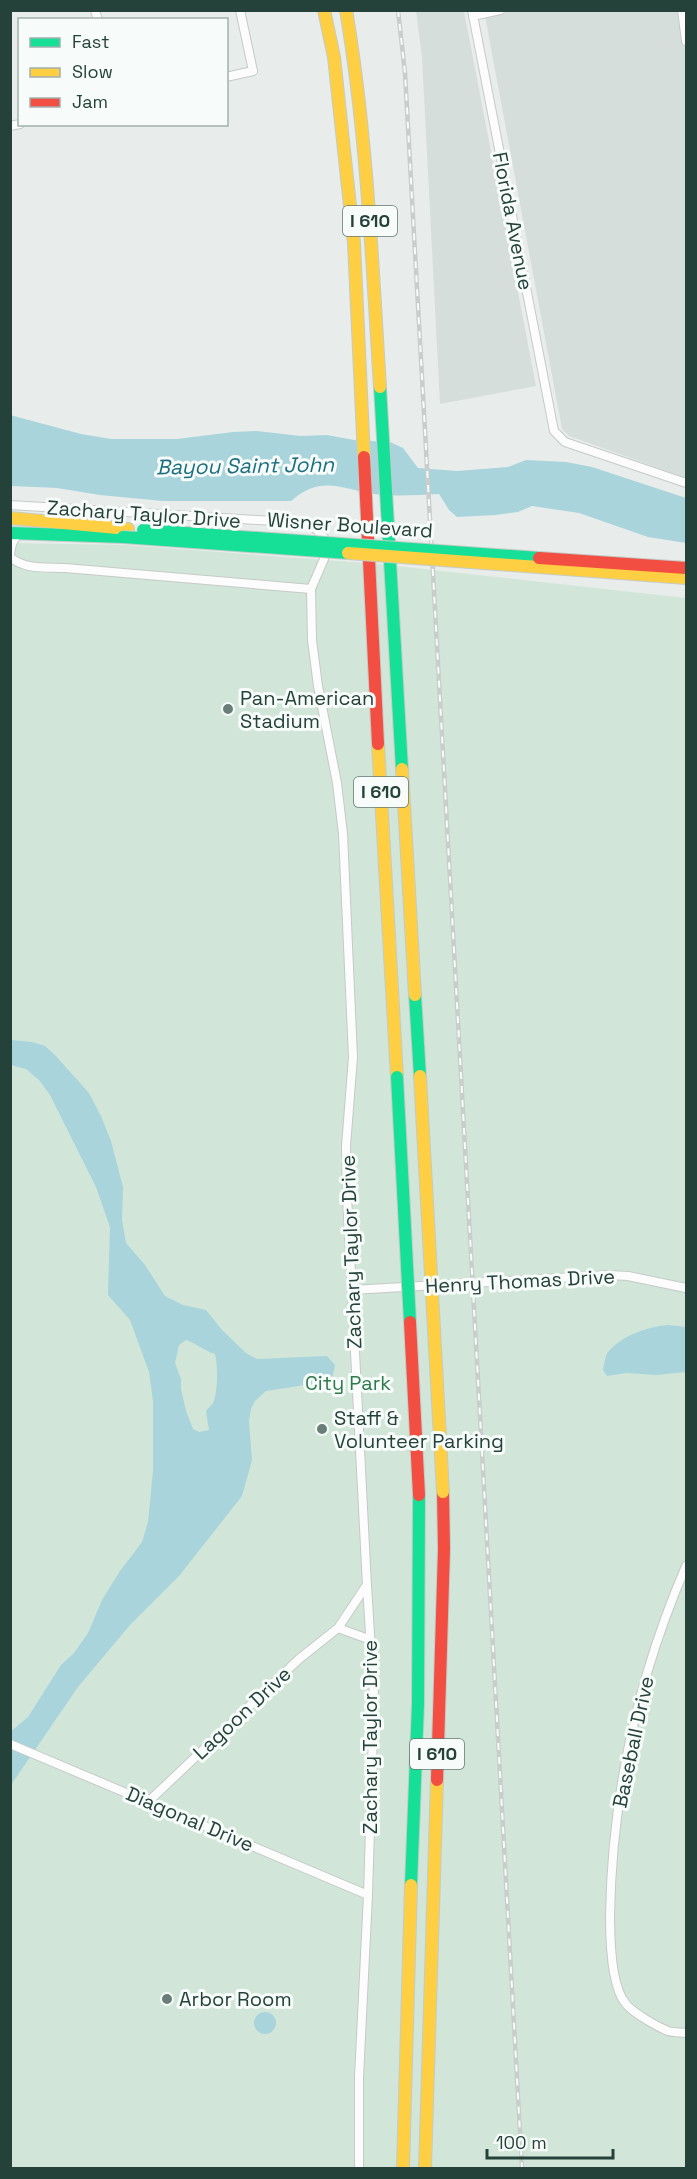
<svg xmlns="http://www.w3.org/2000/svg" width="697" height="2179" font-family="'Space Grotesk',sans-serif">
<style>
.built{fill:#d6dedb}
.green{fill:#d1e6d8}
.water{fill:#a9d4db;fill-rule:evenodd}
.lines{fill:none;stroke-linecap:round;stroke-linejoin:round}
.street-casing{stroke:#c5cac8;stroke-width:10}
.fast-casing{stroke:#c3cbc8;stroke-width:14}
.slow-casing{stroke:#c3cbc8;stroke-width:14}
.jam-casing{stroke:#c3cbc8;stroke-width:14}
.street{stroke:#fcfcfc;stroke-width:8}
.fast{stroke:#16e098;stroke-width:12}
.slow{stroke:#ffcf43;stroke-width:12}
.jam{stroke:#f24e42;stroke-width:12}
.rail-casing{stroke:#c9cdcc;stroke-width:4.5}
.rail{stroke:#f7fbf9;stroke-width:2;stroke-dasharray:7;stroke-linecap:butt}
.fast-bridge-casing{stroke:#c3cbc8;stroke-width:14;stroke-linecap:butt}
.slow-bridge-casing{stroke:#c3cbc8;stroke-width:14;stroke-linecap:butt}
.jam-bridge-casing{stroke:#c3cbc8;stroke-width:14;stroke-linecap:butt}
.fast-bridge{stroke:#16e098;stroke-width:12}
.slow-bridge{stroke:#ffcf43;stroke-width:12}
.jam-bridge{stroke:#f24e42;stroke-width:12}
.poi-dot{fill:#697e78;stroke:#f7fbf9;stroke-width:2}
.labels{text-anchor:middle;stroke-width:6;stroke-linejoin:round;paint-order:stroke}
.shield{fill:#f7fbf9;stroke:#637a73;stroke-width:1.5}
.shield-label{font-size:18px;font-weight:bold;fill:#24423a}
.street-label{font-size:20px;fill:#24423a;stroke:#f7fbf9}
.poi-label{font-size:20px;fill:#24423a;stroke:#f7fbf9;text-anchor:start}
.park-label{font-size:20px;fill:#2d7a4b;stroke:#f7fbf9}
.water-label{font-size:21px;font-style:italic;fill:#1c6f80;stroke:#f7fbf9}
</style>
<rect width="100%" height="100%" fill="#e8edeb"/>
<!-- built -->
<g class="built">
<path d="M416,11H464L536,386L440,404L422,58Z"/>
<path d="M484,11H686V478L569,436L562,429Z"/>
</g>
<!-- green -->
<path class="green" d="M11,543L125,545L379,564L686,598V2168H11Z"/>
<!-- water -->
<g class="water">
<path d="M10,415L81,434L111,439H177L233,432L257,431L301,436L327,435L354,440L390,442L403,448L418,468L457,471L508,467L526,460L566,462L592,467L686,498V543L648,537L579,513L532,506L518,512L496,515L457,517L449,510L439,494C421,495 401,496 383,495C345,492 324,472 291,501H163L100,495L57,488L11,486Z"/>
<path d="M11,1040L32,1042L45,1046L55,1055L89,1093L101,1116L111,1141L123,1187L122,1220L126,1243L145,1265L165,1296L183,1305L206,1310L222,1330L246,1353L257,1359L327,1356L335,1365L333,1375L325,1382L266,1391L255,1401L251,1409L249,1421L252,1460L242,1496L179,1576L130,1625L78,1687L11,1785L10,1732L28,1717L61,1665L74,1653L88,1633L102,1600L120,1571L142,1542L148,1522L153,1471V1401L149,1372L130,1320L108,1295L110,1227L96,1187L50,1095L39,1080L26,1069L11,1065ZM186,1340C197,1344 203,1350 215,1354C218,1364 218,1393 213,1403C211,1406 208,1408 206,1411L209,1430L199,1432L193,1429L186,1411L181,1389V1379L175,1363L179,1345Z"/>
<path d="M668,1325L686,1327V1372L656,1375L626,1373L607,1376L603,1370C604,1365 605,1356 608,1352C623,1335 647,1327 668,1325Z"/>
<circle cx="265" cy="2023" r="11"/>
</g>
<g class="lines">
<!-- street casing -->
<g class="street-casing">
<g id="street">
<path d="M95,10L98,20"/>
<path d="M472,10L554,431L565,442L686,483"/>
<path d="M682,10L686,41"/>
<path d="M473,16L500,10"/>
<path d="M226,77L253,71L240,10"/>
<path d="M10,126L20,124"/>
<path d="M10,505L306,523L317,530L326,540L327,552L311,589L312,640L318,686L337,783L343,834L353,1057L346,1146L347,1196L367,1586L374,1697L368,1895L359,2077V2168"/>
<path d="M10,556C11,546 12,539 21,533"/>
<path d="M10,557C25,570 46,567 65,568L311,589"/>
<path d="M352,1290L609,1275L628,1276L686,1288"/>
<path d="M686,1566C638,1677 612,1795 610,1916C610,1938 611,1987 626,2004C633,2013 658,2027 668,2031C674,2033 681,2032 686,2033"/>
<path d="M338,1628L371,1640"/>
<path d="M10,1744L368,1895"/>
<path d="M149,1801L299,1659L338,1628L366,1586"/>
</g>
</g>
<!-- fast casing -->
<g class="fast-casing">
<g id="fast">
<path d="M380,387L402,769"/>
<path d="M10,533L123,537"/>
<path d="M415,995L420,1076"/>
<path d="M411,1885L418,1704L419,1495"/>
</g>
</g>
<!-- slow casing -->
<g class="slow-casing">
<g id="slow">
<path d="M324,10L334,57L354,243L364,457"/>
<path d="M346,10C367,134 372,261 380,387"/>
<path d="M10,518L128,529"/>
<path d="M378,744L397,1077"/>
<path d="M402,769L415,995"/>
<path d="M403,2168L411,1885"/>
<path d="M425,2168L437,1780"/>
</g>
</g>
<!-- jam casing -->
<g class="jam-casing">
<g id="jam">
<path d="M364,457L378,744"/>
<path d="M437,1780L444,1549L443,1492"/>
</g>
</g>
<!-- street -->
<use href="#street" class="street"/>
<!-- fast -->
<use href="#fast" class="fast"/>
<!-- slow -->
<use href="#slow" class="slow"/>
<!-- jam -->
<use href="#jam" class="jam"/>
<!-- rail casing -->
<g class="rail-casing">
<path id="rail" d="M398,10L405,73L522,2168"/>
</g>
<!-- rail -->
<use href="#rail" class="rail"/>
<!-- fast-bridge casing -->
<g class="fast-bridge-casing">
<g id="fast-bridge">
<path d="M143,530L539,558"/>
<path d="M123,537L348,553"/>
<path d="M397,1077L410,1322"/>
</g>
</g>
<!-- slow-bridge casing -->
<g class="slow-bridge-casing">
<g id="slow-bridge">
<path d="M348,553L686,578"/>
<path d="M420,1076L443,1492"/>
</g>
</g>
<!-- jam-bridge casing -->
<g class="jam-bridge-casing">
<g id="jam-bridge">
<path d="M539,558L686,568"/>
<path d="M410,1322L419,1495"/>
</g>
</g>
<!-- fast-bridge -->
<use href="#fast-bridge" class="fast-bridge"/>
<!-- slow-bridge -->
<use href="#slow-bridge" class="slow-bridge"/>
<!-- jam-bridge -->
<use href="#jam-bridge" class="jam-bridge"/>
</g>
<!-- markers -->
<g class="poi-dot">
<circle cx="228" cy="709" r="6"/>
<circle cx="322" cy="1429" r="6"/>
<circle cx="167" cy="1999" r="6"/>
</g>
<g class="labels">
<!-- shield labels -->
<g class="shield">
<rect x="343" y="206" width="54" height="30" rx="4.5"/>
<rect x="354" y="777" width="54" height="30" rx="4.5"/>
<rect x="410" y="1739" width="54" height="30" rx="4.5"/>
</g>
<g class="shield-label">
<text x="370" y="227">I 610</text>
<text x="381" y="798">I 610</text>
<text x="437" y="1760">I 610</text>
</g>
<!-- street labels -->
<g class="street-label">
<text transform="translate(513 221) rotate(79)" y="7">Florida Avenue</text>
<text transform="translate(144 514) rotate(4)" y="7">Zachary Taylor Drive</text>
<text transform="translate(350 525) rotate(4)" y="7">Wisner Boulevard</text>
<text transform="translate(351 1252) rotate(-92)" y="7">Zachary Taylor Drive</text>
<text transform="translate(520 1281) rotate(-3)" y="7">Henry Thomas Drive</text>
<text transform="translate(242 1713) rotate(-43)" y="7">Lagoon Drive</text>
<text transform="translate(370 1737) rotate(-90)" y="7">Zachary Taylor Drive</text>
<text transform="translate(633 1742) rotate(-78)" y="7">Baseball Drive</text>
<text transform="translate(190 1819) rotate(23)" y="7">Diagonal Drive</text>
</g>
<!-- poi labels -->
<g class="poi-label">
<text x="240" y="705">Pan-American<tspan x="240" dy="23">Stadium</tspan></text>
<text x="334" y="1425">Staff &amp;<tspan x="334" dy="23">Volunteer Parking</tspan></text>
<text x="179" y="2006">Arbor Room</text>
</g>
<!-- park labels -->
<g class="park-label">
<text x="348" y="1390">City Park</text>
</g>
<!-- water labels -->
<g class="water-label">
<text transform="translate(245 466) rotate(-1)" y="7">Bayou Saint John</text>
</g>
</g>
<!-- border -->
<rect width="697" height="2179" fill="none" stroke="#24423a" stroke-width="24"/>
<!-- legend -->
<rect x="18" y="18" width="210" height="108" fill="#f7fbf9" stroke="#a3b1ad" stroke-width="1.5"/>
<rect x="30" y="38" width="30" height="9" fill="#16e098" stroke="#a3b1ad" stroke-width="1.5"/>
<text x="72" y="48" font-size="18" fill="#24423a">Fast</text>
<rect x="30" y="68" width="30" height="9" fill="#ffcf43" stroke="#a3b1ad" stroke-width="1.5"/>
<text x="72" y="78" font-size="18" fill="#24423a">Slow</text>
<rect x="30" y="98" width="30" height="9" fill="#f24e42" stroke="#a3b1ad" stroke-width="1.5"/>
<text x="72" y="108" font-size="18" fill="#24423a">Jam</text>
<!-- scale -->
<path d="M487 2149v9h126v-9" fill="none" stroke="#24423a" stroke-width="3"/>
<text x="496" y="2149" font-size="18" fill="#24423a" stroke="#f7fbf9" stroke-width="4.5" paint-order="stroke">100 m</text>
</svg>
